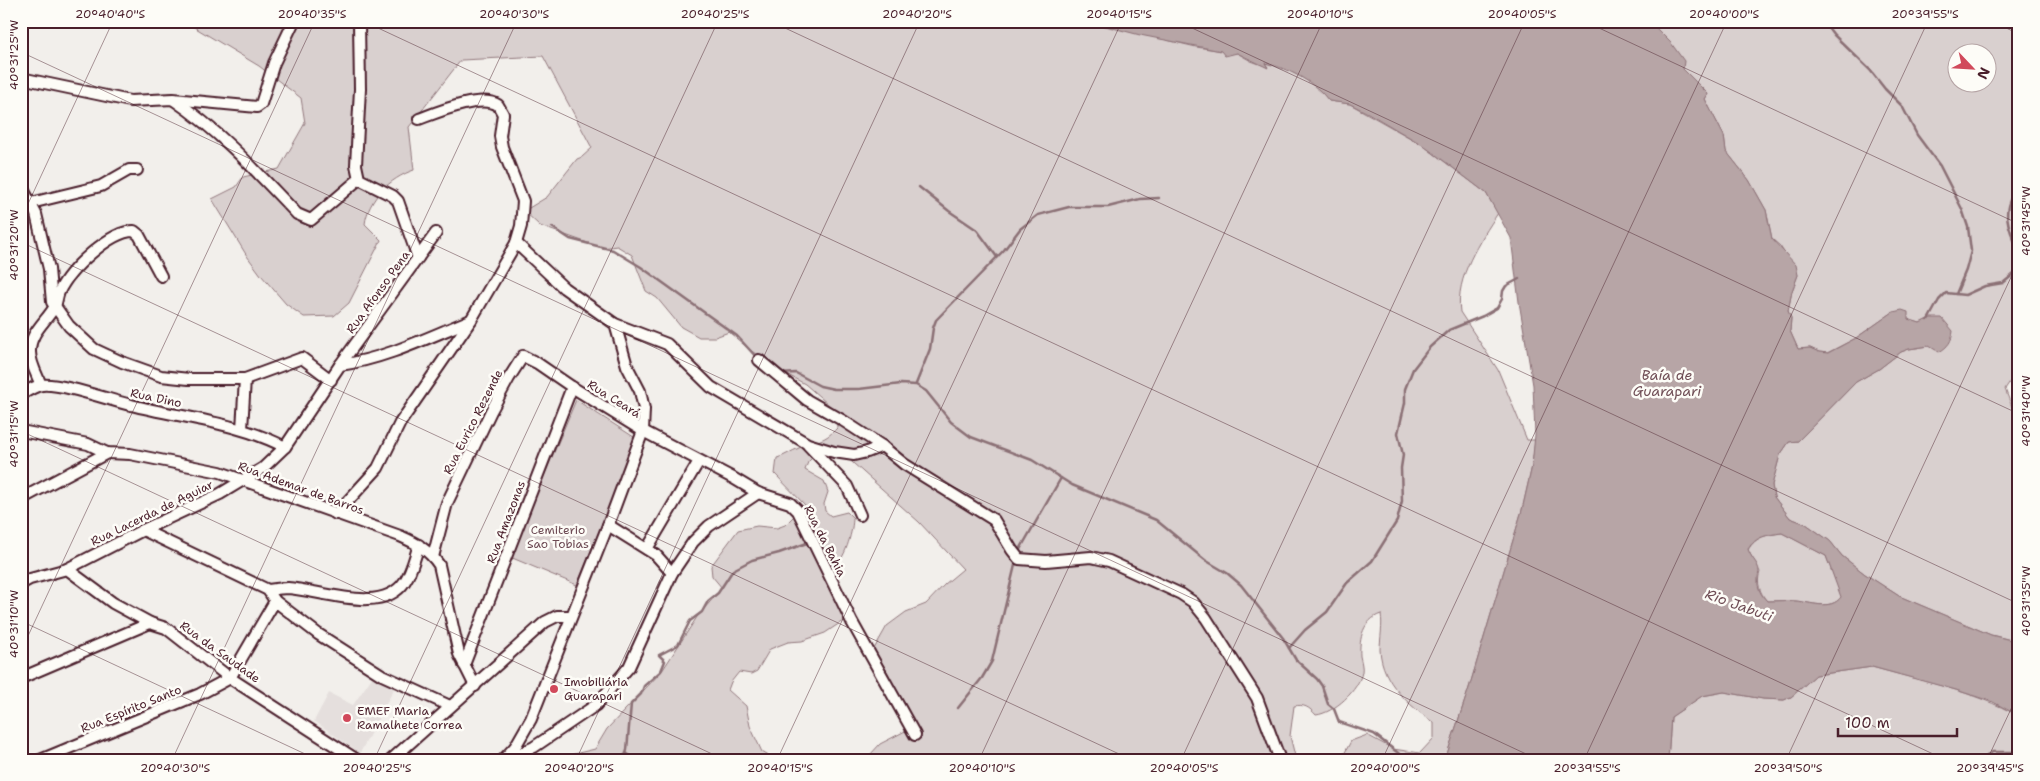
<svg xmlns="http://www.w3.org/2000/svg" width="2040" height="781" font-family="'Shantell Sans',sans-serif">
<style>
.built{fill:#e5dfdd}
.green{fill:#d9d0cf;stroke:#92787d;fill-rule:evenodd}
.water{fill:#b7a5a6;stroke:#8b6f75;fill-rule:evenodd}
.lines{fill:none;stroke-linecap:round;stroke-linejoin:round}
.stream{stroke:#8b6f75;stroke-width:2.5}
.minor-casing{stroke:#4a1f2b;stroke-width:14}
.minor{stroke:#fdfcf7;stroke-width:10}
.ticks{fill:none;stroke:#4a1f2b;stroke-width:1;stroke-opacity:0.45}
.poi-dot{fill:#d1495b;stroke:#fdfcf7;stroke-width:2}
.labels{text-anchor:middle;stroke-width:5;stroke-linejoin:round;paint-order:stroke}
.street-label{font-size:12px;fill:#4a1f2b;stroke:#fdfcf7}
.park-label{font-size:12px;fill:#6e4b54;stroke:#fdfcf7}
.poi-label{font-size:12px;fill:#4a1f2b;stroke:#fdfcf7;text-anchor:start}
.water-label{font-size:14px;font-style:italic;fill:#704e56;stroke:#fdfcf7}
.neatline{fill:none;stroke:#4a1f2b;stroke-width:2}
.ticks-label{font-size:12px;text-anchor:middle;fill:#4a1f2b}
</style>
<rect width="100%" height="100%" fill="#f2efeb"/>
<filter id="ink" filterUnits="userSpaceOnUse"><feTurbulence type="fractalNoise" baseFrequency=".02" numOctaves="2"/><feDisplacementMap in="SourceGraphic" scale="10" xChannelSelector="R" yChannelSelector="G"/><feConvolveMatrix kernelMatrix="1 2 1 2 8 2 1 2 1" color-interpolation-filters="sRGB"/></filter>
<g filter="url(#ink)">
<!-- built -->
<path class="built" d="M373,676L394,689L360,753L314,721L329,693L353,705Z"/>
<!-- green -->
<g class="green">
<path d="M184,21H1086L1196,47L1237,53L1251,61L1268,67L1264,62C1289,69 1314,80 1329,101L1350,104L1421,144L1486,193L1498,213C1480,241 1455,277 1460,312L1498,370L1527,440H1535L1532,466L1522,510L1469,688L1445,760H1341L1351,741L1367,735L1393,749L1420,753L1434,738V723C1409,705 1382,683 1380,650C1380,638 1383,626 1381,614C1363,620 1359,638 1360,656C1361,661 1363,667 1362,672C1359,690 1334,713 1316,715C1309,707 1304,704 1294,706L1290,736L1296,760H857L869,756L880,744L913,727L888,673L874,649L887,626L906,612L926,604L945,584L963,569L919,522L844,455L817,453L808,462L805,470L824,481L828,492L824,504L825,511L831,516L847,512L853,518C853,529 846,557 837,563C834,565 828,566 825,567L852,625L843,621L825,633L802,641L788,642L770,649L757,671L751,674L739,672L731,682L728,690L746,706L750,726L762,752L772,758L788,755L801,760H563L566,756L595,749L607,729L662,671L697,617L722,588L712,576L711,566L738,530L757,526L777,528L785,525L805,505L775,474L777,458C785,456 791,451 799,448C816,439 822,444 837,428L836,411L805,384L786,374L750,350L729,332L715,337H699L681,327L657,298L646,291L632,255L617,246L602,248L540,226L524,211L547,197L577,159L582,157L592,148L543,56L461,60L409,127L414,170C390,178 368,199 365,224L381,240L349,303L334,316L304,317L286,304L261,275L247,256L212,199L236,187L243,177L279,169L305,123L301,98L259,66Z"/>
<path d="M1649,21H2019V368L2005,389L2014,412L2019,415V642L1991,635L1899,596L1865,574L1842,556L1830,541L1806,524L1790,518L1774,497L1772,485L1780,455L1789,442L1798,441L1856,382L1879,369L1901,352L1909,349L1929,346L1930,318L1920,323L1912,321L1893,312L1856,338L1827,353L1819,352L1810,348L1798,349L1790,331L1791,318L1788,311L1792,291L1798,275L1780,246L1772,239L1766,210L1749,180L1726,151L1724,136L1705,99L1708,94L1683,69L1671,43ZM1958,52H1988V82H1958Z"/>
<path d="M576,400L637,439L577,585L510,557Z"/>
<path d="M1782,533L1826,556L1842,597C1830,611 1810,602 1795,601C1786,600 1776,601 1767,601C1760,593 1756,583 1760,572L1748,550C1756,536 1767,535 1782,533Z"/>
<path d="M1872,667C1922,681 1973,691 2019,716V760H1668L1671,717L1702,696L1724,692L1763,699L1784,700L1791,697L1816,675Z"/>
</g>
<!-- water -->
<path class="water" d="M1086,21H1649L1671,43L1684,61L1683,69L1708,94L1705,99L1724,136L1726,151L1749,180L1766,210L1772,239L1796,265L1798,275L1792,291L1788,311L1791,318L1790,331L1798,349L1810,348L1819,352L1828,353L1856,338L1893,312L1902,310L1908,312V319L1920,323L1930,318H1942L1953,331C1952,341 1948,347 1939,352L1929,346L1909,349L1901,352L1879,369L1856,382L1798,441L1789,442L1780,455L1772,485L1774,497L1790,518L1806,524L1830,541L1842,556L1865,574L1899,596L1991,635L2019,642V716L1993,702L1956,690L1872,667L1816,675L1791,697L1784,700L1763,699L1724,692L1702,696L1671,717L1668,760H1445L1469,688L1522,510L1532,466L1535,435L1533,385L1519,302L1511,238L1486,193L1444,161L1421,144L1368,113L1350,104L1329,101C1314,81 1289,69 1265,63L1268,68L1237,53L1225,56L1221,51L1140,35ZM1782,533L1826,556L1841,597C1831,611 1810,602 1796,601C1786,600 1776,601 1767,601C1761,595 1757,588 1758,579C1758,574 1760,571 1758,567C1756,561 1751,558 1748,549C1756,536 1767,535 1782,533Z"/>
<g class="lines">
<!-- stream -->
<g class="stream">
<path d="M1823,21L1834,35L1870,70L1885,89L1902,106L1917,135L1940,166L1962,209L1968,227L1971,251L1966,270L1956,294"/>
<path d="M919,187L949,211L977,230L997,257"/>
<path d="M2019,188C1999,207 2008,229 2019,250"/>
<path d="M552,227L570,239L613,250L641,267L737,336L758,359"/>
<path d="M1928,320L1939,300L1946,293L1965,295L1985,286L2003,283L2014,274L2019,265"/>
<path d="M780,374L796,373L820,386L834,389H859L901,384L916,385L926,391L951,422L971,437L1032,460L1072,485L1156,520L1205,560L1227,573L1241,585L1283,638L1296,660L1317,679L1322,686L1328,704L1334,709L1339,722L1374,734L1407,760"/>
<path d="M916,384L930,349L933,328L936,320L1004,250L1020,229L1038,215L1069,207H1108L1140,199L1159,198"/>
<path d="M1018,553L1061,478"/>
<path d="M1289,648L1305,630L1327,612L1347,583L1372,561L1397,521L1402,501L1401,468L1403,455L1398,433L1405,403V389L1413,369L1430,347L1449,330L1483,316L1497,308L1502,299L1503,291L1506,286L1519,279"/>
<path d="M958,708L982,678L992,661L1016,561"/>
<path d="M626,753L637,760"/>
<path d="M618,760L626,754L627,750L631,704L641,694L644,686L661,671L665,661L659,655L678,645L690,621L702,612L708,601L718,593L733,570L752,560L779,553L807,543"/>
<path d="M1982,760L1992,752H2019"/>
</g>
<!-- minor casing -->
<g class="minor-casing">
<g id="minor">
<path d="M359,21L360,89L356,165L359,179L393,196L398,201L418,258"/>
<path d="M21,78L130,101L173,99L257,107L261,104L274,63L294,21"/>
<path d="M174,100C221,132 258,173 297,214L311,220L359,179"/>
<path d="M21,185L36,214L49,269L52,302L69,326L94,349L122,362L161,376L189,379H245L302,358L331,380"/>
<path d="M31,203L101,186L129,170H137"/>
<path d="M516,243L564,288L615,324L667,344L711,387L808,444L834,452L854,455L867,452L882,446"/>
<path d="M759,360L807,400L842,420L882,446L904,464L994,520L1012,550L1019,559L1046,561L1091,557L1109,561L1181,594L1193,602L1206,618L1257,698L1280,760"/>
<path d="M340,365C385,359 429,337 471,320"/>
<path d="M41,385C37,375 30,363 30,352C29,333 47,321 55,306C57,302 57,296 59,292C69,270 110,231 134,231L139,235L161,276"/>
<path d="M21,395C27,391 34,386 42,385C62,383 109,400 131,405C182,418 237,422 285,447"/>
<path d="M242,429L245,379"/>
<path d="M21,431L88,444L107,453L130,454L220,472L400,536C416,543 429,550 439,565L459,654L475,686"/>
<path d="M808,445L847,486L860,515"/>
<path d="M21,499L107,453"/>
<path d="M336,514L378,468L400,423L471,320L516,243L521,226L523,201L502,147L500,136L503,114L498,105C480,94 438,112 419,119"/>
<path d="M608,525L656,555L672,573"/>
<path d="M143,530L268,590L275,601L318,634L382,675L450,706"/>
<path d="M647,549L699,461"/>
<path d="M433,557L447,503L491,411L509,378L523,356L537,363L572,387L643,431L733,478L758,493L790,503L798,511L852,622L915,735"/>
<path d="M67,569L113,603L150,623L166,628L230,678L357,760"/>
<path d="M21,584L30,579L67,569L143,530L220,494L263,468L285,447L340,365L436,233"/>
<path d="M268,590C275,589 281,588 288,588C320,590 383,616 405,581C412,571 415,556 419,545"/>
<path d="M464,665L572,387"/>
<path d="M21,678L150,623"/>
<path d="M230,678L275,601"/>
<path d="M40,760L200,694L230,678"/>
<path d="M391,760L545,622L557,616H571"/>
<path d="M503,760L515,747L531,719L608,525L643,431L644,409L640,391L627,366L615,324"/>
<path d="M507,760L534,747L596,705L629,667L672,573L693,542L709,526L758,493"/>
</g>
</g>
<!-- minor -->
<use href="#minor" class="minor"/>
</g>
</g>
<!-- ticks -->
<path class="ticks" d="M363,21L1946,760M770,21L2019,604M1177,21L2019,414M1584,21L2019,224M1991,21L2019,34M21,52L1539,760M21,219L113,21M21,242L1132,760M21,431L725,760M21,621L318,760M21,651L315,21M172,760L517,21M374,760L718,21M576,760L920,21M777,760L1122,21M979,760L1323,21M1181,760L1525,21M1382,760L1727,21M1584,760L1928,21M1786,760L2019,260M1987,760L2019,692"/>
<!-- markers -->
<g class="poi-dot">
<circle cx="554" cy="689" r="5"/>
<circle cx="347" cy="718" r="5"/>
</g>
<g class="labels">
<!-- street labels -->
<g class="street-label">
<text transform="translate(378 292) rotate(-54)" y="4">Rua Afonso Pena</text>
<text transform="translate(156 398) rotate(12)" y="4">Rua Dino</text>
<text transform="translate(614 399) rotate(32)" y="4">Rua Ceará</text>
<text transform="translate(473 422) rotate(-63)" y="4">Rua Eurico Rezende</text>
<text transform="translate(301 488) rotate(20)" y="4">Rua Ademar de Barros</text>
<text transform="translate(152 513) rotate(-26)" y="4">Rua Lacerda de Aguiar</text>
<text transform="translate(506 522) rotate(-69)" y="4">Rua Amazonas</text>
<text transform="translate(825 541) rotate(63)" y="4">Rua da Bahia</text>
<text transform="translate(220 652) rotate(36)" y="4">Rua da Saudade</text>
<text transform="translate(131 709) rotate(-22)" y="4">Rua Espírito Santo</text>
</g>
<!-- park labels -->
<g class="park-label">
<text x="558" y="534">Cemiterio<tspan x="558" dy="14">Sao Tobias</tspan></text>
</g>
<!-- poi labels -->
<g class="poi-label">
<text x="564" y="686">Imobiliária<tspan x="564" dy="14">Guarapari</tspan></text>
<text x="357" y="715">EMEF Maria<tspan x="357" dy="14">Ramalhete Correa</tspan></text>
</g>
<!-- water labels -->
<g class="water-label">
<text x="1667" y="380">Baía de<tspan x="1667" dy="16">Guarapari</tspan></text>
<text transform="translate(1739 605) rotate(20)" y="5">Rio Jabuti</text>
</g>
</g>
<!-- margin -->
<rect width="2040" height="781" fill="none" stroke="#fdfcf7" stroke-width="55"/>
<!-- north arrow -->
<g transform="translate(1972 68) rotate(115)"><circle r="24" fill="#fdfcf7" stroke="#b5a4a5"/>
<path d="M0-4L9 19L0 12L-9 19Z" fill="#d1495b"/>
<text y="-8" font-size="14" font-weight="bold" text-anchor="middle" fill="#4a1f2b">N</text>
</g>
<!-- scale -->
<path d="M1838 728v8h119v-8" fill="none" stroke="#4a1f2b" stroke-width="2.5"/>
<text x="1845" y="728" font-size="15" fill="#4a1f2b" stroke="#fdfcf7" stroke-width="4" paint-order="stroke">100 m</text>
<rect x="28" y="28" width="1984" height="726" class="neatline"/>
<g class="ticks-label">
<text x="110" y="18">20°40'40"S</text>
<text x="312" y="18">20°40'35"S</text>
<text x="514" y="18">20°40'30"S</text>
<text x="715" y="18">20°40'25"S</text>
<text x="917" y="18">20°40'20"S</text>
<text x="1119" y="18">20°40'15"S</text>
<text x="1320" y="18">20°40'10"S</text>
<text x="1522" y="18">20°40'05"S</text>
<text x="1724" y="18">20°40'00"S</text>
<text x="1925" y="18">20°39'55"S</text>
<text transform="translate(14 55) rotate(-90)" y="4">40°31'25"W</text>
<text transform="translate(2026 221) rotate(-90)" y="4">40°31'45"W</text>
<text transform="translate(14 245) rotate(-90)" y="4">40°31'20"W</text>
<text transform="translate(2026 411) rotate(-90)" y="4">40°31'40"W</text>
<text transform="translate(14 434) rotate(-90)" y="4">40°31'15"W</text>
<text transform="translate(2026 601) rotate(-90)" y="4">40°31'35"W</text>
<text transform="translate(14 624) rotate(-90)" y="4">40°31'10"W</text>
<text x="175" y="772">20°40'30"S</text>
<text x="377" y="772">20°40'25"S</text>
<text x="579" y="772">20°40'20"S</text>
<text x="780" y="772">20°40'15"S</text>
<text x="982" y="772">20°40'10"S</text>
<text x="1184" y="772">20°40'05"S</text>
<text x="1385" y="772">20°40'00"S</text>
<text x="1587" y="772">20°39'55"S</text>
<text x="1788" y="772">20°39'50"S</text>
<text x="1990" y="772">20°39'45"S</text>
</g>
</svg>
